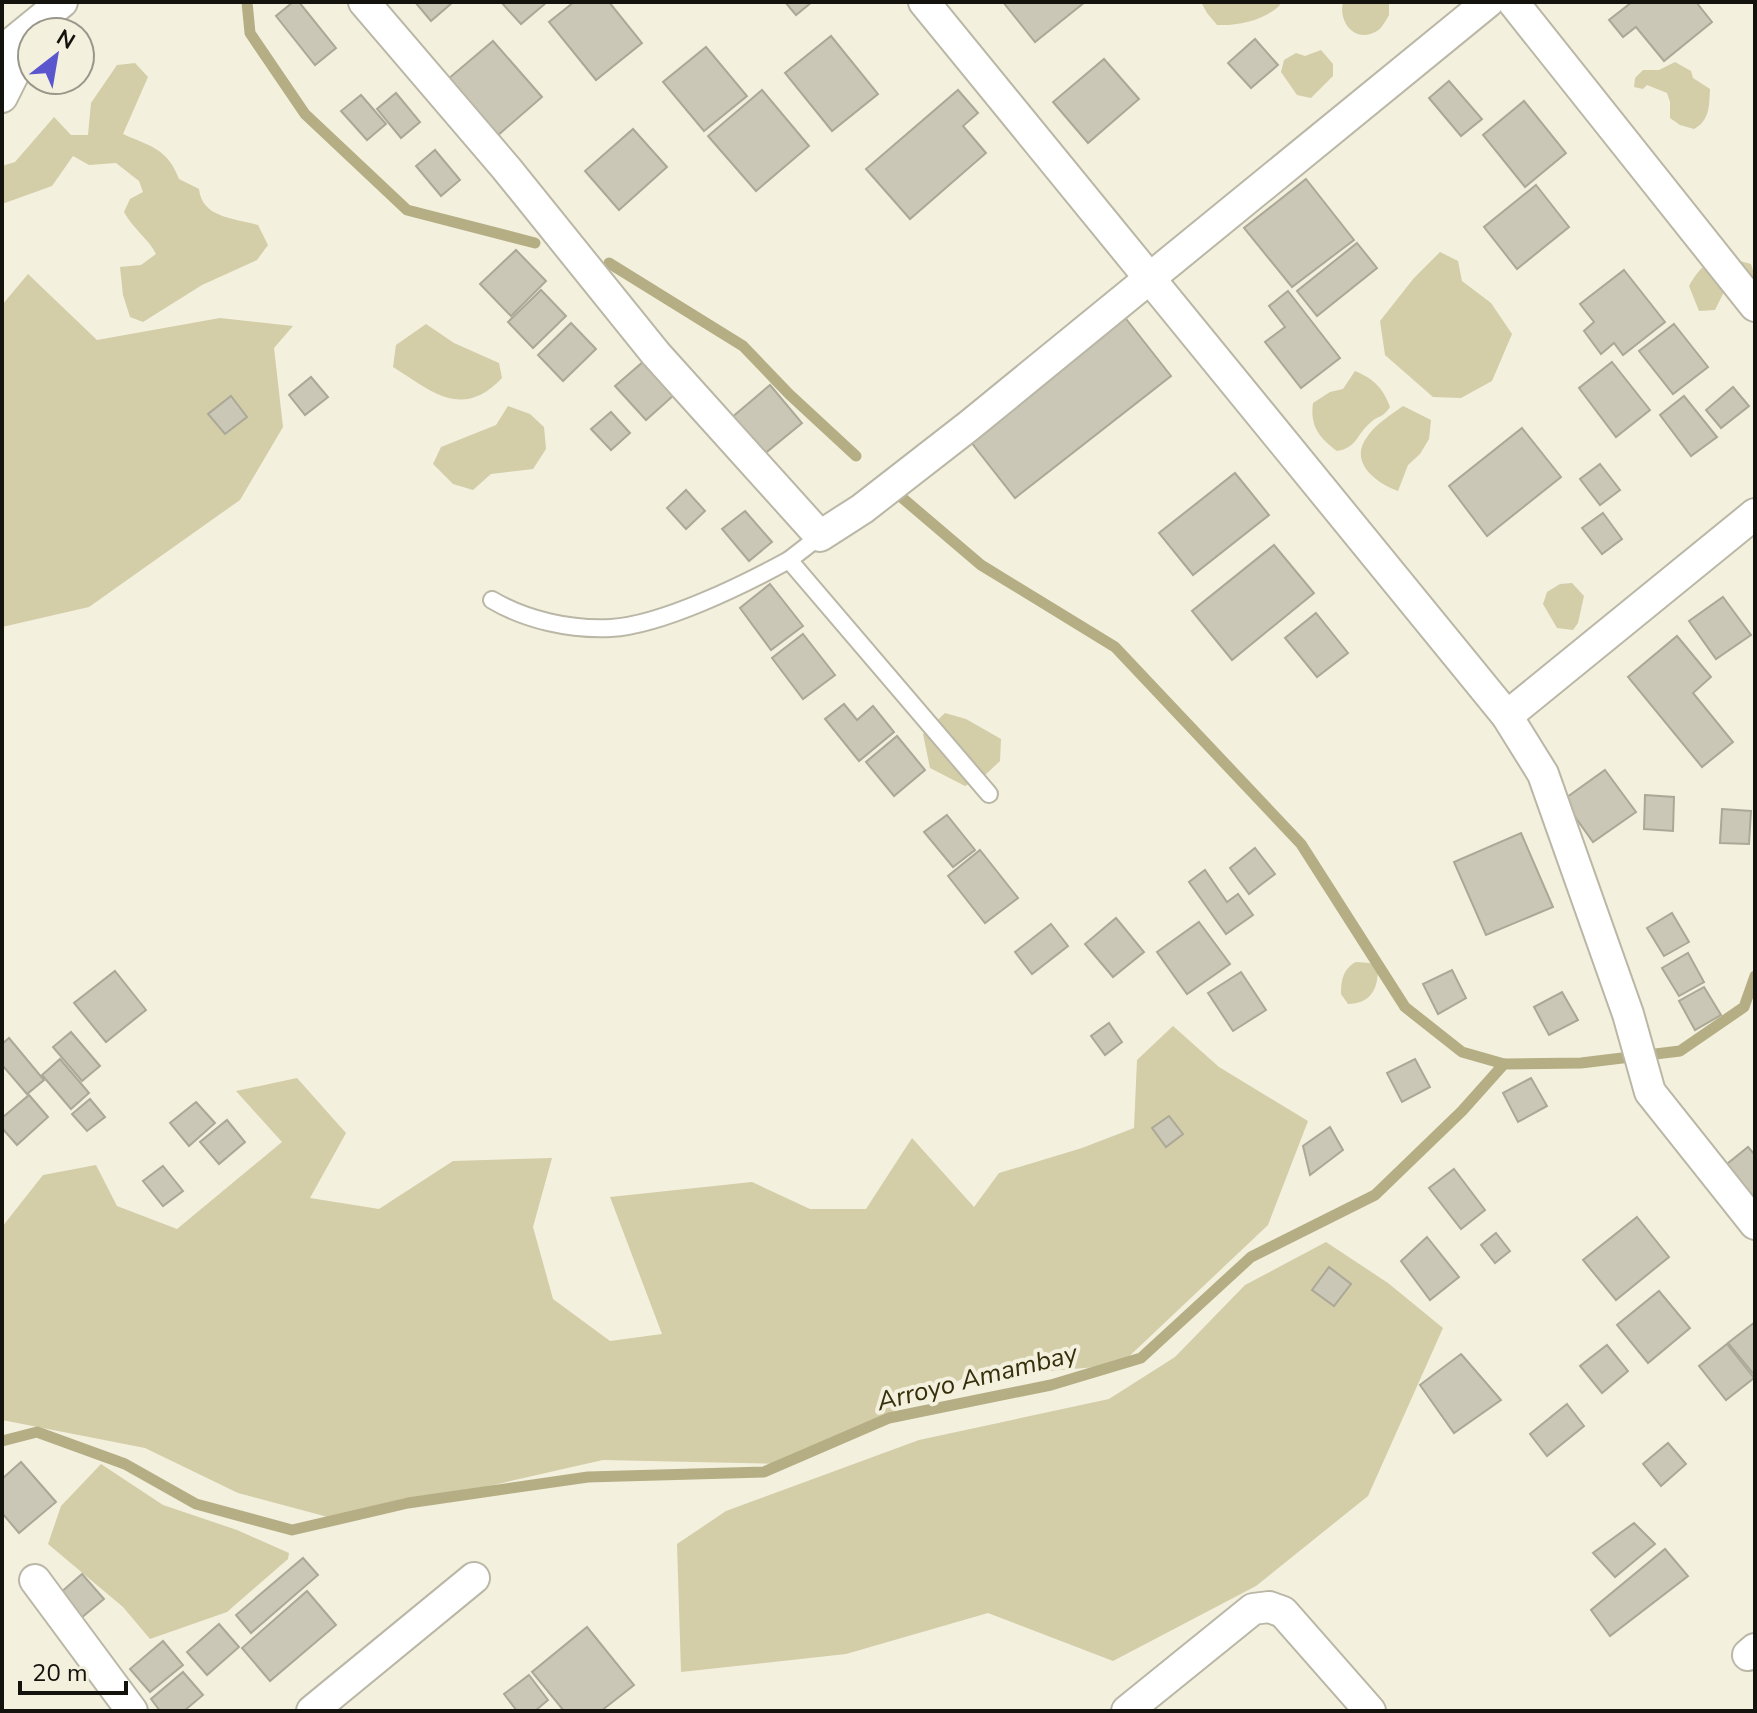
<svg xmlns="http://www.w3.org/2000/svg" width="1757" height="1713" font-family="'Nunito Sans',sans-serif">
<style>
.green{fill:#d3cda8}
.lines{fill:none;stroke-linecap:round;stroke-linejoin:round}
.stream{stroke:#b5ae84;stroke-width:11}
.building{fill:#cac7b6;stroke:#aba897;stroke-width:2}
.lane-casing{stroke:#bab7a6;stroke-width:20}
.street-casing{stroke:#bab7a6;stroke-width:34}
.lane{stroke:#fff;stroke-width:16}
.street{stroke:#fff;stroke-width:30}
.labels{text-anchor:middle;stroke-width:8;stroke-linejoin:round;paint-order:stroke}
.water-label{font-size:26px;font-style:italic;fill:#352f0b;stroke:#f3f0de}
</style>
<rect width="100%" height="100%" fill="#f3f0de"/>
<!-- green -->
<g class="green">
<path d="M1201,2H1279L1280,5C1265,20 1239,26 1217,25L1207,13Z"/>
<path d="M1343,2H1389V15C1386,20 1382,28 1377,31C1355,44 1338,22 1343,2Z"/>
<path d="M1321,50L1333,64V76L1311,98L1297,95L1281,72L1284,60L1296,53L1305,56Z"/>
<path d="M1675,62L1691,71L1693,78L1710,89C1709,106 1710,120 1694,129L1680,125L1670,118V102L1667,93L1647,85L1643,89L1634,87L1635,78L1643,70H1659Z"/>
<path d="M135,63L148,77L123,134C150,146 168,149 179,179L199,189C202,218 234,218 258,225L268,245L257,260L202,285L143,322L130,317L123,295L120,267L141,265L156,254C148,238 133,229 124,212L130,199L143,192L139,181L116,163L89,165L73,156L52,186L2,204V166L15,162L54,117L71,135H88L91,103L117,65Z"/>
<path d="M1440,252L1458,261L1462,281L1491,303L1512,334L1492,381L1461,398L1433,397L1385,355L1380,321L1414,278Z"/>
<path d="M1729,258L1751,264L1755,277L1753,288L1736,297L1724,292L1715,310L1699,311L1689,286C1700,267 1707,260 1729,258Z"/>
<path d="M28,274L97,340L220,318L293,326L274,348L283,427L240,500L89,607L2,627V305Z"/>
<path d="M426,324L454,343L499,363L502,378C462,420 433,392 393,367L396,345Z"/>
<path d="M1355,371C1374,379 1383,388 1390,407C1382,419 1378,415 1370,423C1356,435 1357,448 1337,451C1318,437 1310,425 1313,403L1330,392L1343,389Z"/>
<path d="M508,406L530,414L544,427L546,449L533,469L491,474L473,490L453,484L433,464L441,447L496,425Z"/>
<path d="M1403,406L1431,420L1429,439L1420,454L1408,465L1398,491C1378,484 1350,464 1365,440C1374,425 1389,416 1403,406Z"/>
<path d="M1572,583L1584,596L1578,623L1573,630L1557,628L1543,604L1547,592L1560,584Z"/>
<path d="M945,713L966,719L1001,739L1000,761L983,777L965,786L930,768L923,734Z"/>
<path d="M1356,962L1370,963L1378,971C1377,992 1369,1003 1348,1004L1341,994C1341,980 1343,969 1356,962Z"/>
<path d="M1173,1026L1219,1067L1308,1121L1268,1225L1120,1365L964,1378L783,1464L603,1460L339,1520L238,1493L145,1448L2,1420V1227L43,1175L96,1165L117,1206L177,1229L282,1142L236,1091L297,1078L346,1133L310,1198L379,1209L453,1161L552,1158L533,1227L553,1299L610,1341L662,1334L610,1197L752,1182L810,1209H866L912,1138L974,1207L999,1173L1082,1148L1134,1128L1137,1060Z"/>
<path d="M1326,1242L1388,1283L1443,1328L1368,1496L1256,1586L1113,1661L988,1613L846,1654L681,1672L677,1544L726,1511L919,1440L1109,1399L1175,1357L1245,1285Z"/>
<path d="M101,1464L163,1505L237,1530L289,1553L288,1559L227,1612L150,1639L123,1607L48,1544L61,1506Z"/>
</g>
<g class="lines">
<!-- stream -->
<g class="stream">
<path d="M247,2L250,33L305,114L407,210L535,243"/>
<path d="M609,263L743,346L789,394L856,456"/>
<path d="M900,496L981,565L1115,647L1301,844L1405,1007L1462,1052L1504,1064"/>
<path d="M2,1441L37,1432L125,1464L196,1504L292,1530L408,1503L588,1477L764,1472L889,1418L1051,1385L1141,1358L1251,1257L1375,1195L1462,1111L1504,1064L1581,1063L1680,1051L1744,1007L1755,976"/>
</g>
</g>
<!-- building -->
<g class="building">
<path d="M293,2H299L336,48L315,65L276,16Z"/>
<path d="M415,2H453L431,21Z"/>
<path d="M501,2H547L521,24Z"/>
<path d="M574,2H609L642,43L596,80L549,22Z"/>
<path d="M785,2H812L796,15Z"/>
<path d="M1003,2H1085L1035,42Z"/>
<path d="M1632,2H1696L1712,22L1664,61L1636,27L1623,37L1609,20Z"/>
<path d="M831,36L878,94L832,131L785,73Z"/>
<path d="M1255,39L1278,65L1251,88L1228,63Z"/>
<path d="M493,41L542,97L497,136L448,79Z"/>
<path d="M706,47L747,96L704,131L663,82Z"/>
<path d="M1104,59L1139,99L1088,143L1053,102Z"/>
<path d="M1449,81L1482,119L1461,136L1429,98Z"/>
<path d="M762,90L809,146L756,191L708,136Z"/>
<path d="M958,90L978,113L963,126L986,153L910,219L866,169Z"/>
<path d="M396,93L420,122L401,138L377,109Z"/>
<path d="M361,95L386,124L367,140L341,111Z"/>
<path d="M1524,101L1566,153L1525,187L1483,135Z"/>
<path d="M633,129L667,167L619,210L585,171Z"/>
<path d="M435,150L460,180L441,196L416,166Z"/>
<path d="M1306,179L1354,240L1292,287L1244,228Z"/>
<path d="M1536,185L1569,227L1517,269L1484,227Z"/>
<path d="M1357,243L1377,268L1317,316L1297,291Z"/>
<path d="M516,250L546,281L511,316L480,284Z"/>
<path d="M1624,270L1665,322L1623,355L1614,343L1601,354L1584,331L1594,322L1580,304Z"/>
<path d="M541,290L566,316L533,348L508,322Z"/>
<path d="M1288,291L1340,358L1301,388L1265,342L1285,327L1269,306Z"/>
<path d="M1123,315L1171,376L1015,498L967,437Z"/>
<path d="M571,323L596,349L563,381L538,355Z"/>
<path d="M1674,324L1708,367L1673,394L1639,351Z"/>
<path d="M644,361L674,395L646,420L615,386Z"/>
<path d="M1612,362L1650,410L1616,437L1579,388Z"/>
<path d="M311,377L328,397L305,415L289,395Z"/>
<path d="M770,385L802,423L763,455L731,418Z"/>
<path d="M1733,387L1749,406L1721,428L1706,410Z"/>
<path d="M231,396L247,417L225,434L208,414Z"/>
<path d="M1684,396L1717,437L1691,456L1660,415Z"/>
<path d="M611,412L630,433L611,450L591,429Z"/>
<path d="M1522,428L1561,477L1487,536L1449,486Z"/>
<path d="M1600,464L1620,490L1600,505L1580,479Z"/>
<path d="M1235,473L1269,515L1193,575L1159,533Z"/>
<path d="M686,490L705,511L686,529L667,508Z"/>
<path d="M745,511L772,542L749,561L722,529Z"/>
<path d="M1603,513L1622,539L1602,554L1582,528Z"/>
<path d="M1274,545L1314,593L1232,660L1192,611Z"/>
<path d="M770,584L803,626L771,650L740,608Z"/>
<path d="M1723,597L1751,635L1716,659L1689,621Z"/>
<path d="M1316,613L1348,653L1317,677L1285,638Z"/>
<path d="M803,634L835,675L803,699L772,658Z"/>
<path d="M1677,636L1711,677L1693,693L1733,742L1702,767L1628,677Z"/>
<path d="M844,704L857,720L873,706L894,732L859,761L825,719Z"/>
<path d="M897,736L925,770L894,796L866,762Z"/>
<path d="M1605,770L1636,812L1593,842L1563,800Z"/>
<path d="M1645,795L1674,797L1673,831L1644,829Z"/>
<path d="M1722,809L1751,811L1749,844L1720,843Z"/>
<path d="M947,815L975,850L953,867L924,832Z"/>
<path d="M1521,833L1553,907L1486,935L1454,862Z"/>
<path d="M1255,848L1275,874L1249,894L1230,868Z"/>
<path d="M980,850L1018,898L985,923L948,876Z"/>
<path d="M1205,870L1227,902L1238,894L1253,915L1226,934L1189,882Z"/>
<path d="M1672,913L1689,942L1664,956L1647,928Z"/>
<path d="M1116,918L1144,952L1113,977L1085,944Z"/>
<path d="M1199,922L1230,964L1187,994L1157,952Z"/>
<path d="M1051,924L1068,946L1032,974L1015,952Z"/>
<path d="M1688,953L1704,982L1679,996L1662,968Z"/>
<path d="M1452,970L1466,998L1438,1014L1423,984Z"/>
<path d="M115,971L146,1010L106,1042L74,1003Z"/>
<path d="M1241,972L1266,1010L1233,1031L1208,993Z"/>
<path d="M1704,987L1721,1015L1695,1030L1679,1001Z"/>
<path d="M1562,992L1578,1020L1549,1035L1534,1007Z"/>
<path d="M1109,1023L1122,1042L1105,1055L1091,1036Z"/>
<path d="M71,1032L100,1066L82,1081L53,1047Z"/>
<path d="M9,1038L44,1080L27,1094L2,1065V1044Z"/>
<path d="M60,1059L89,1093L71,1109L42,1075Z"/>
<path d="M1415,1059L1430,1087L1402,1102L1387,1073Z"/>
<path d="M1531,1078L1547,1106L1518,1122L1503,1093Z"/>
<path d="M29,1095L48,1117L17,1145L2,1128V1118Z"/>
<path d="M90,1099L105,1117L87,1131L72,1114Z"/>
<path d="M196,1102L215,1123L189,1146L170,1123Z"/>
<path d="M1169,1116L1183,1134L1166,1147L1152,1128Z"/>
<path d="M227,1120L245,1142L219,1164L200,1142Z"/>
<path d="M1330,1127L1343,1150L1310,1175L1303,1146Z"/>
<path d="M1748,1147L1755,1155V1207L1722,1168Z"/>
<path d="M163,1166L183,1191L163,1206L143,1181Z"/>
<path d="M1454,1169L1485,1210L1461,1229L1429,1188Z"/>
<path d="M1637,1217L1669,1257L1616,1300L1583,1260Z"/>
<path d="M1496,1233L1510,1251L1495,1263L1481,1245Z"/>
<path d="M1427,1237L1459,1277L1430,1300L1401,1261Z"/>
<path d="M1329,1267L1351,1284L1334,1306L1312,1290Z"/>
<path d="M1659,1291L1690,1328L1648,1363L1617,1325Z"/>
<path d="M1755,1322V1376L1728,1343Z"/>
<path d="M1727,1344L1754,1378L1726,1400L1699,1366Z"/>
<path d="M1607,1345L1628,1371L1602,1393L1580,1366Z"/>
<path d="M1461,1354L1501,1400L1454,1433L1420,1385Z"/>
<path d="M1567,1404L1584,1426L1547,1456L1530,1434Z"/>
<path d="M1668,1443L1686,1464L1661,1486L1643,1464Z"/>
<path d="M21,1462L56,1502L19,1533L2,1513V1479Z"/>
<path d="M1634,1523L1655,1544L1615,1577L1593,1553Z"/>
<path d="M1665,1549L1688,1576L1610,1636L1591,1610Z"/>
<path d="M303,1558L318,1575L251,1633L236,1615Z"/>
<path d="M82,1574L104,1599L81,1618L60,1593Z"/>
<path d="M307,1591L336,1625L270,1681L242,1648Z"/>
<path d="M219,1624L239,1647L207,1675L187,1652Z"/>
<path d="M587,1627L634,1685L601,1711H564L532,1672Z"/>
<path d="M163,1641L183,1665L150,1692L130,1669Z"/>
<path d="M183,1672L203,1695L184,1711H160L151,1699Z"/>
<path d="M529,1675L548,1700L535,1711H517L504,1694Z"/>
</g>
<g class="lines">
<!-- lane casing -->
<g class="lane-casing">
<g id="lane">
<path d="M820,536L789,560L989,794"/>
<path d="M492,600C526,620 570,630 611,628C662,625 743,585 789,560"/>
</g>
</g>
<!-- street casing -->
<g class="street-casing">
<g id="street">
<path d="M364,2L506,168L656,354L820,536L862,509L970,425L1488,2"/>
<path d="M924,2L1507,716L1543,774L1628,1014L1650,1092L1755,1224"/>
<path d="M1513,2L1755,306"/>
<path d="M2,51L62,2"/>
<path d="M2,97L32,37"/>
<path d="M1507,716L1755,514"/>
<path d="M35,1580L132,1711"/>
<path d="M1748,1655L1755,1649"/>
<path d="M312,1711L474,1578"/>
<path d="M1127,1711L1253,1609L1269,1607L1283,1612L1370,1711"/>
</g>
</g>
<!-- lane -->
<use href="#lane" class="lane"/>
<!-- street -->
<use href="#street" class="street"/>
</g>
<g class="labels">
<!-- water labels -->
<g class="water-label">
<text transform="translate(977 1377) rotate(-14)" y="9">Arroyo Amambay</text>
</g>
</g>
<!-- border -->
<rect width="1757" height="1713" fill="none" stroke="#13120c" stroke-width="8"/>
<!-- north arrow -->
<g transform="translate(56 56) rotate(31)"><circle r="38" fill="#f3f0de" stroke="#99978a" stroke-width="2"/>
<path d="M0-6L14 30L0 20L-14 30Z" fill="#5a57ce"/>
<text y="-12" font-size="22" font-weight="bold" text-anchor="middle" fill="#13120c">N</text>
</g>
<!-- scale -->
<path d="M20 1681v12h106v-12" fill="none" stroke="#13120c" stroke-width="4"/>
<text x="32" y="1681" font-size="24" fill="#13120c" stroke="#f3f0de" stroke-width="6" paint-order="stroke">20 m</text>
</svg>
